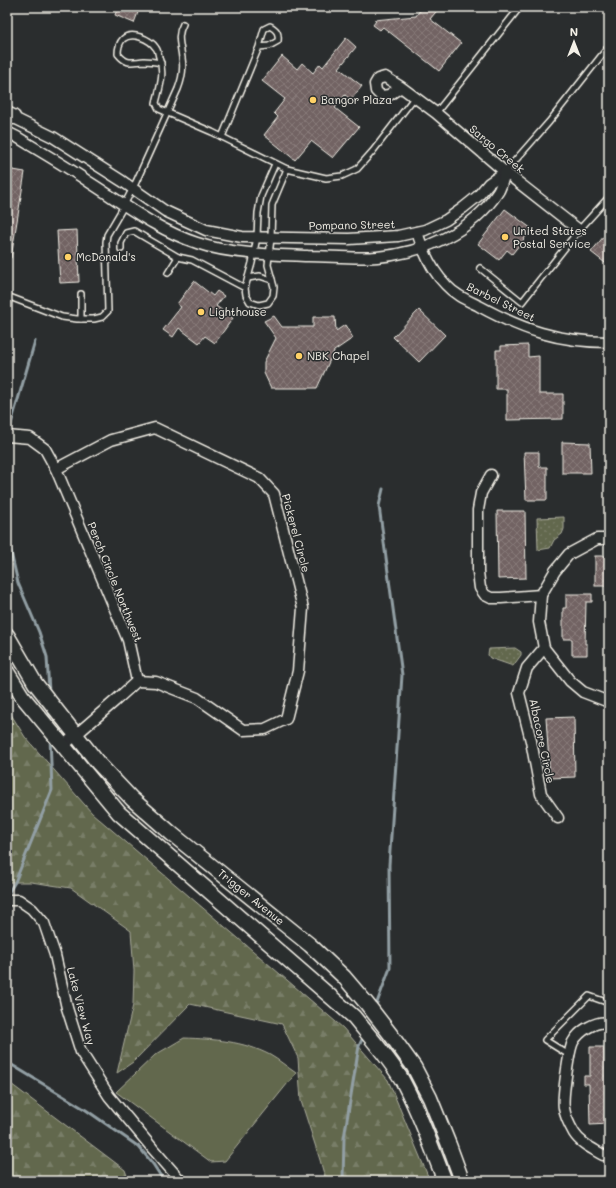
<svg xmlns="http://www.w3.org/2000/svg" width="616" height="1188" font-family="Mali,sans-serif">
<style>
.grass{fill:url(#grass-dots);stroke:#abac9b}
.forest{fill:url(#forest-firs);stroke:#abac9b}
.pitch{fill:#62684e;stroke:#abac9b}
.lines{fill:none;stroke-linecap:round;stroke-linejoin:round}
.stream{stroke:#929fa4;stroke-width:3}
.building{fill:url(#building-cross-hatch);stroke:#f4f1e8}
.service-casing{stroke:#f4f1e8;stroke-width:8}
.minor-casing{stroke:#f4f1e8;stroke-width:13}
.secondary-casing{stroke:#f4f1e8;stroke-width:17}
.service{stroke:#2a2d2e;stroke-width:5}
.minor{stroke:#2a2d2e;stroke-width:10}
.secondary{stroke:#2a2d2e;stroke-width:14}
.poi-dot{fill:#ffd166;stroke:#2a2d2e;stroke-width:1.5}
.labels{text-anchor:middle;stroke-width:3;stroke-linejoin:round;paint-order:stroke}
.poi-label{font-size:11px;fill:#f4f1e8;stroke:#2a2d2e;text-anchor:start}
.street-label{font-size:11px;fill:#f4f1e8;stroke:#2a2d2e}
</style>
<defs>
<pattern id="grass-dots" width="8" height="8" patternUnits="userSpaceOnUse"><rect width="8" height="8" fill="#62684e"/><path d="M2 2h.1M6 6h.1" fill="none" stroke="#797e68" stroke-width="1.8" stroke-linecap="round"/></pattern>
<pattern id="forest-firs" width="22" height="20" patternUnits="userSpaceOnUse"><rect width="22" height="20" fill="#62684e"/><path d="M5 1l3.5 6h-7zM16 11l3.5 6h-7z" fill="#797e68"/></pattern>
<pattern id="building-cross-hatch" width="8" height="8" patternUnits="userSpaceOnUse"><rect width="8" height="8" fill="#726363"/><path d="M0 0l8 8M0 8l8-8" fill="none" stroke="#877a79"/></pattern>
</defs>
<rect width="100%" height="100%" fill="#2a2d2e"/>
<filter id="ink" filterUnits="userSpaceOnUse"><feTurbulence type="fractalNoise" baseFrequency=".025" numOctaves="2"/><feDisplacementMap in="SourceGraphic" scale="8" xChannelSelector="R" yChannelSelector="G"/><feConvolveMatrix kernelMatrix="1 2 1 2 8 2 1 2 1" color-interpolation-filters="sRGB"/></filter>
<g filter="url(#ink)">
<!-- grass -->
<g class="grass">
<path d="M564,517V529L562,534L554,540L550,548L538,550L537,518Z"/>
<path d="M515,648L521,652V655L513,666L490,658L488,655L489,649Z"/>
</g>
<!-- forest -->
<g class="forest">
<path d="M7,708L25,737L92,813L343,1028L388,1080L430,1181H326L320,1160L301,1101L298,1058L282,1024L190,1004L133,1062L117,1073L133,1005L134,971L131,931L71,888L31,882H7Z"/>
<path d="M7,1081L125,1170L129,1181H7Z"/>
</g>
<!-- pitch -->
<path class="pitch" d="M184,1038C214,1039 243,1041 270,1055C279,1060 287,1067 296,1073L225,1161L211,1162L116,1092L155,1055Z"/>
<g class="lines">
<!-- stream -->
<g class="stream">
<path d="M8,434L35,341"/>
<path d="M7,535L18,583L39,632L47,657L49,692"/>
<path d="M49,709L50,722"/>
<path d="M7,895L15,882L52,790L50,737"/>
<path d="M375,1008L390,968L389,865L402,675L379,506L383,489"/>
<path d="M7,1062L86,1110L139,1147L153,1164L164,1181"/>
<path d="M343,1181L344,1138L359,1046L364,1035"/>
</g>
</g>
<!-- building -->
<g class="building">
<path d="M118,7H140L134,23L115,15Z"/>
<path d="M422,7H440L430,19L461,43L439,71L383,27L380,30L373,25L376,21L374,20L416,16Z"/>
<path d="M346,38L356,47L339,68L362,86L351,100L345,95L335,108L359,127L333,158L311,141L295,160L264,135L278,117L274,113L285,99L262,81L282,56L297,69L302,63L313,73L320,64L323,67Z"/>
<path d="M7,169L25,172L11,258L7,257Z"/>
<path d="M505,209L532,229L512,254L507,250L499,260L478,244Z"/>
<path d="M77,230L79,282L60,283L57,231Z"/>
<path d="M609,230V266L591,252Z"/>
<path d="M194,281L213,296L217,291L224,296L216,306L233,318L215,343L205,336L199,343L179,328L173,337L163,330L181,307L177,304Z"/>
<path d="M419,310L445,335L419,362L393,337Z"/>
<path d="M274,316L282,327H313V317H335L336,331L345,325L353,338L334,351L317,388H271L264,373V362L276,338L264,321Z"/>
<path d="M528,345V357L539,356V394H563V419L507,420V389H496V350H501V346Z"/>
<path d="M562,442L590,443L591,473H562Z"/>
<path d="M524,452H539V467H547V500H526Z"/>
<path d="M497,511H525L526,578L498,579Z"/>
<rect x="595" y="556" width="14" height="30"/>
<path d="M566,594H592V602H586L585,644H587V655H572V639H563V608H566Z"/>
<path d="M574,717L575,777L550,778L546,718Z"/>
<path d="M590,1047H604V1062H609V1124L590,1125L589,1084H584V1076H590Z"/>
</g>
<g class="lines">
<!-- service casing -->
<g class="service-casing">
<g id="service">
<path d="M161,63C156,62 150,61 144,61C131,62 127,65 118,54C118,49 119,43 123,39C132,31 150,39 156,48C158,50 158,54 159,57C165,74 160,86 156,103L159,109L212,132L287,169L326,178L342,176L357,169L373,151L414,98"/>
<path d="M436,113L520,7"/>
<path d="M222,137L259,47L269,46L278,41C279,33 277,30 270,26L264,29L259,47"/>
<path d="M275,164L261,196L258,213L257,237L252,263L245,288L246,295L250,302L259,305L268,303L273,296L274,287L268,265L271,238L272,205L287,169"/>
<path d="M505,172L549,122L609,46"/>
<path d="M121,249V243L126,233L134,231L178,257L192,260L245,288"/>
<path d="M480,268L522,302L579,230L609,197"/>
<path d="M168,273L178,257"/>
<path d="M248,278L260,276L272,280"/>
<path d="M81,294V319"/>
<path d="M7,296L62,317L77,319H94L102,317L108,311L106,242L107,235L121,211L136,182L178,89C182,79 184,70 182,58C181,45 176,37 183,24"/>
<path d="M569,1055L545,1040L589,996L609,1003"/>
</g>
</g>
<!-- minor casing -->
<g class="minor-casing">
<g id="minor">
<path d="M401,87L389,95L381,96L376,91L375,84L378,79L385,77L401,87L436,113L505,172L579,230"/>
<path d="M8,115L53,137L122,181L165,211L206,230L242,237L349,239L398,236L425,230L446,220L463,208L478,196L489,183L505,172"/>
<path d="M7,132L17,137C41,152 66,166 89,182C124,204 157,230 197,243C228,254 274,255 308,256C330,256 355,259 377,257C423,253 472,232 498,192C502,186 503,178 505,172"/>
<path d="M417,232C423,251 432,271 446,285C455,295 467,300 479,306C523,330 558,342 609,342"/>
<path d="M7,436L30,438L45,449L56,469L128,640L137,681"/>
<path d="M56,469L111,440L155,428L259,478L274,494L303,608L298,671L286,719L265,729L243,730L197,698L156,682L137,681"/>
<path d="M491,475L481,493L478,510V572L480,588L485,595L491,598H501L541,595"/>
<path d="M609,539H597L569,554L555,571L541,595L539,622L544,648L570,681L583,692L609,702"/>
<path d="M544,648L527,668L519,693L531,741L541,794L558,818"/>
<path d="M63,746L115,701L137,681"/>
<path d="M7,900H19L32,909L44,923L55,955L67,1008L81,1052L109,1096L153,1149L181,1181"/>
<path d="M603,1155C593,1149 581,1144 574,1133C570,1126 565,1116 564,1108C562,1098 569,1050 573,1042C579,1031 596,1020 609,1023"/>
</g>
</g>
<!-- secondary casing -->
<g class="secondary-casing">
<g id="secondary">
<path d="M7,114L13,117"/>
<path d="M7,635L35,683L98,763L132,799L172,834L310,945L344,977L367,1004L391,1035L414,1067L430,1098L449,1145L460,1175L458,1181"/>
<path d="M7,672L22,696L119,813L354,1017C370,1037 389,1058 402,1080C419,1111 431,1146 444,1179L446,1181"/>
</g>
</g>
<!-- service -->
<use href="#service" class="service"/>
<!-- minor -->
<use href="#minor" class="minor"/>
<!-- secondary -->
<use href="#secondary" class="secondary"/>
</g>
</g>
<!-- markers -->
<g class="poi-dot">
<circle cx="313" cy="100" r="4"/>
<circle cx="505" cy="237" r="4"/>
<circle cx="68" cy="257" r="4"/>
<circle cx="201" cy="312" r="4"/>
<circle cx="299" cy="356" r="4"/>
</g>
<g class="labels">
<!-- poi labels -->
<g class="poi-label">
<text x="321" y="104">Bangor Plaza</text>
<text x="513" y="235">United States<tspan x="513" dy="13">Postal Service</tspan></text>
<text x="76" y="261">McDonald's</text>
<text x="209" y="316">Lighthouse</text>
<text x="307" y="360">NBK Chapel</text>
</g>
<!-- street labels -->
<g class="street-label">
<text transform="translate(497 149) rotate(40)" y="4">Sargo Creek</text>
<text transform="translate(352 225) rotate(-1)" y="4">Pompano Street</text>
<text transform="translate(501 302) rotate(26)" y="4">Barbel Street</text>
<text transform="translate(296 533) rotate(75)" y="4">Pickerel Circle</text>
<text transform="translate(115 582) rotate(68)" y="4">Perch Circle Northwest</text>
<text transform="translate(542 741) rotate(78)" y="4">Albacore Circle</text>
<text transform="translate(251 897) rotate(39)" y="4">Trigger Avenue</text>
<text transform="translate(81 1006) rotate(75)" y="4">Lake View Way</text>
</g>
</g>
<!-- margin -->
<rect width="616" height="1188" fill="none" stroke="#2a2d2e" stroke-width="24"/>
<rect x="12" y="12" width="592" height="1164" fill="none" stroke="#f4f1e8" stroke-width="1.5" filter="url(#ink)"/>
<!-- north arrow -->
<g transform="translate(574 42)" stroke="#2a2d2e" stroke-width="3" paint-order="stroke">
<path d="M0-3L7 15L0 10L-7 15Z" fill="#f4f1e8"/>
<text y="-6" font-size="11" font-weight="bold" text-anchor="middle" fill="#f4f1e8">N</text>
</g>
</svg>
